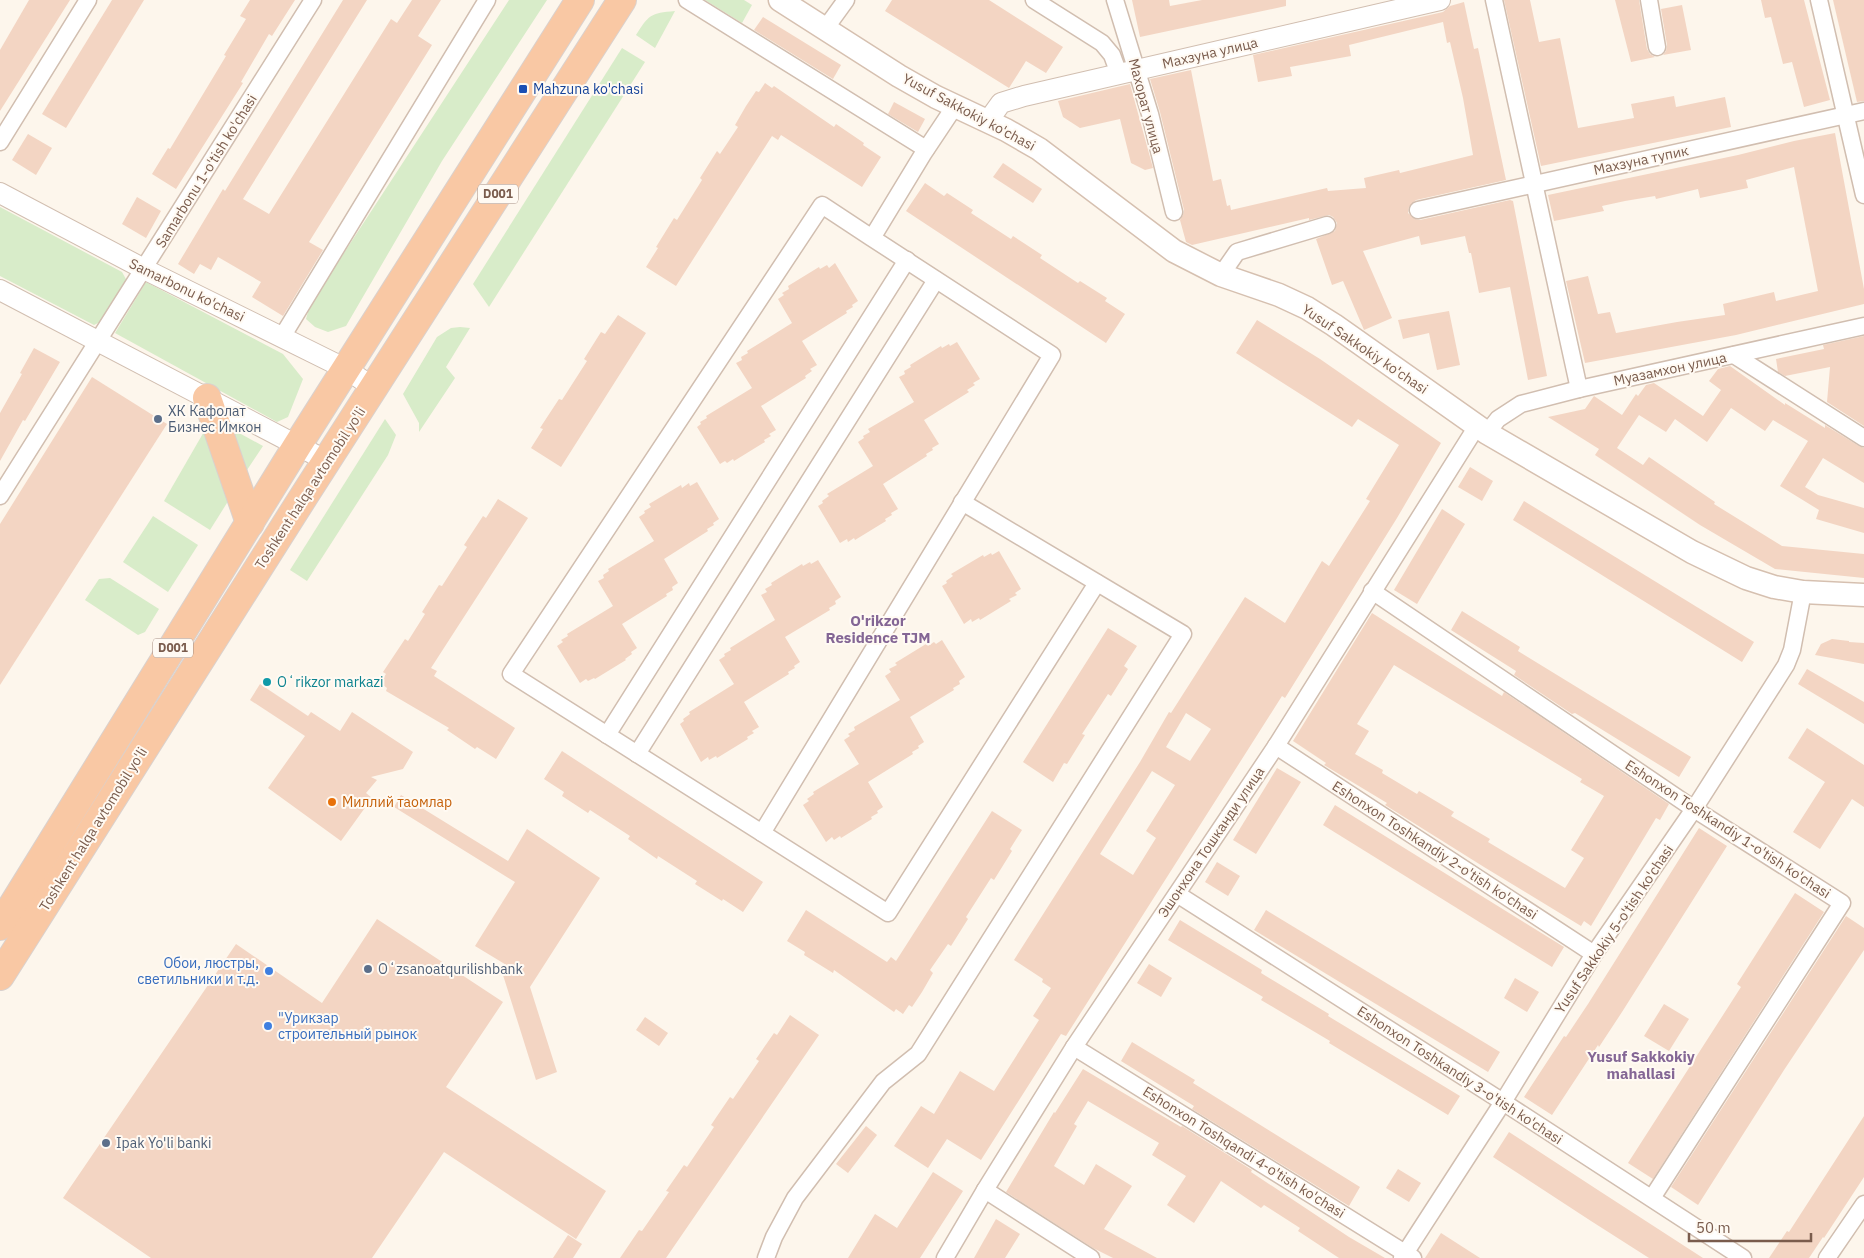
<svg xmlns="http://www.w3.org/2000/svg" width="1864" height="1258" font-family="'IBM Plex Sans',sans-serif">
<style>
.green{fill:#d8ecc9}
.building{fill:#f3d5c3;fill-rule:evenodd}
.lines{fill:none;stroke-linecap:round;stroke-linejoin:round}
.minor-casing{stroke:#d1beb0;stroke-width:19}
.tertiary-casing{stroke:#d1beb0;stroke-width:22}
.secondary-casing{stroke:#d6c0b0;stroke-width:25}
.trunk-casing{stroke:#dad1cd;stroke-width:30}
.minor{stroke:#fff;stroke-width:16}
.tertiary{stroke:#fff;stroke-width:20}
.secondary{stroke:#fff;stroke-width:22}
.trunk{stroke:#f9c8a4;stroke-width:28}
.transit-dot{fill:#1a4fb4;stroke:#fffaf3;stroke-width:2}
.service-dot{fill:#5c6f8a;stroke:#fffaf3;stroke-width:2}
.culture-dot{fill:#0f9aa8;stroke:#fffaf3;stroke-width:2}
.food-dot{fill:#e8710a;stroke:#fffaf3;stroke-width:2}
.shop-dot{fill:#3f7fe0;stroke:#fffaf3;stroke-width:2}
.labels{text-anchor:middle;stroke-width:4;stroke-linejoin:round;paint-order:stroke}
.shield{fill:#fffaf3;stroke:#a28b7f;stroke-width:1}
.shield-label{font-size:12px;font-weight:bold;fill:#7a5c4d}
.street-label{font-size:14px;fill:#7a5c4d;stroke:#fffaf3}
.transit-label{font-size:14px;fill:#164399;stroke:#fffaf3;text-anchor:start}
.service-label{font-size:14px;fill:#4e5e75;stroke:#fffaf3;text-anchor:start}
.culture-label{font-size:14px;fill:#0d838f;stroke:#fffaf3;text-anchor:start}
.food-label{font-size:14px;fill:#c56008;stroke:#fffaf3;text-anchor:start}
.shop-label{font-size:14px;fill:#366cbe;stroke:#fffaf3;text-anchor:end}
.neighbourhood-label{font-size:15px;font-weight:bold;fill:#846695;stroke:#fffaf3}
</style>
<rect width="100%" height="100%" fill="#fdf6ec"/>
<!-- green -->
<g class="green">
<path d="M509,0H547L442,161L346,326L328,332L315,327L306,319L310,305Z"/>
<path d="M705,0H744L752,5L742,23Z"/>
<path d="M675,11L655,48L636,35C649,15 650,13 675,11Z"/>
<path d="M622,48L645,62L489,307L473,284Z"/>
<path d="M0,207L122,272L127,281L100,322L94,325L0,276Z"/>
<path d="M146,282L283,354L303,379L288,417L277,422L115,333Z"/>
<path d="M460,327L470,328L446,367L455,378L419,432V423L403,394L437,337L451,328Z"/>
<path d="M385,419L396,435L388,455L307,581L290,570Z"/>
<path d="M219,422L263,446L241,479Z"/>
<path d="M209,423L232,495L210,530L164,501Z"/>
<path d="M153,516L198,545L168,592L123,562Z"/>
<path d="M110,578L159,609L145,632L138,635L85,600L99,579Z"/>
</g>
<!-- building -->
<g class="building">
<path d="M29,0H70L0,111V50Z"/>
<path d="M112,0H144L66,128L42,114Z"/>
<path d="M250,0H295L272,36L269,34L241,82L243,83L176,189L152,174L168,148L170,149L226,56L224,55L246,19L240,16Z"/>
<path d="M343,0H367L243,199L269,214L391,19L397,23L412,0H441L418,36L432,45L309,242L323,250L283,316L252,297L261,282L218,257L211,270L200,264L194,274L178,264L223,189L225,191Z"/>
<path d="M892,0H989L1063,47L1046,73L1026,61L1009,88L885,11Z"/>
<path d="M1132,0H1169L1170,6L1202,0H1286V6L1140,37Z"/>
<path d="M1504,0H1530L1539,42L1560,38L1578,128L1634,118L1631,104L1674,96L1676,107L1725,97L1731,127L1541,166Z"/>
<path d="M1615,0H1639L1647,49L1650,54L1655,57L1631,62Z"/>
<path d="M1761,0H1804L1830,100L1804,107L1792,62L1783,64L1771,17L1765,18Z"/>
<path d="M1833,0H1864V101L1857,102Z"/>
<path d="M1464,2L1474,49L1478,48L1506,180L1416,200L1409,207L1408,213L1415,219L1420,220L1510,200L1513,201L1547,376L1528,380L1510,287L1479,293L1471,253H1469L1465,236L1421,245L1419,236L1363,251L1392,318L1364,330L1343,281L1332,285L1316,239L1335,231L1337,223L1333,217L1329,215L1309,220V218L1192,245L1186,242L1180,220L1183,215L1184,210L1160,112L1150,79L1191,70L1213,181L1221,179L1227,206L1230,205L1231,210L1327,188L1328,191L1366,188L1364,178L1399,170L1400,173L1473,155L1463,98L1450,42L1447,43L1443,22L1349,45L1351,56L1290,67L1292,76L1258,82L1253,55L1443,12L1450,6Z"/>
<path d="M1682,5L1691,50L1663,55L1666,51L1667,45L1661,9Z"/>
<path d="M763,17L841,65L833,79L754,30Z"/>
<path d="M765,83L772,88L774,86L834,127L836,124L864,143L863,145L881,157L862,187L781,135L778,140L772,136L676,286L646,267L658,248L656,247L674,218L677,220L702,180L700,178L717,151L720,154L738,127L735,125L746,106L756,91L759,92Z"/>
<path d="M1130,84L1153,168L1145,170L1131,163L1120,119L1080,128L1063,117L1058,101Z"/>
<path d="M894,102L925,119L918,132L888,114Z"/>
<path d="M1835,133L1864,289V304L1736,335L1585,363L1566,281L1588,276L1598,314L1610,312L1616,333L1677,322L1725,315L1723,304L1774,292L1776,301L1818,291L1794,167L1746,180L1748,188L1700,198L1698,189L1656,199L1655,196L1625,201L1602,206L1604,211L1554,221L1548,195L1738,155L1794,141Z"/>
<path d="M28,134L52,148L36,175L12,160Z"/>
<path d="M1003,163L1042,189L1033,203L993,177Z"/>
<path d="M925,183L944,196L947,193L973,210L971,213L1011,239L1013,236L1042,255L1040,258L1078,283L1080,281L1107,298L1105,301L1125,314L1106,343L906,211Z"/>
<path d="M137,197L161,211L146,238L122,224Z"/>
<path d="M835,263L858,301L852,305L853,307L846,311L847,313L802,341L817,365L810,369L812,371L805,376L806,378L761,406L776,430L769,434L771,436L764,440L765,442L734,461L733,459L727,463L725,461L720,464L697,427L701,424L700,422L707,418L706,416L752,388L736,363L742,360L741,357L748,353L747,351L792,323L778,299L784,295L782,293L789,289L788,286L819,267L820,269L827,265L829,268Z"/>
<path d="M1449,311L1460,365L1437,370L1429,333L1403,339L1398,320Z"/>
<path d="M618,315L646,333L561,467L531,448L543,429L540,428L559,399L562,400L587,361L584,359L601,332L605,334Z"/>
<path d="M1257,320L1320,359L1441,443L1397,518L1285,698L1282,696L1066,1036L1061,1034L981,1160L947,1139L928,1168L894,1146L921,1106L934,1114L960,1071L994,1091L1039,1020L1033,1016L1051,988L1042,982L1043,979L1014,960L1140,762L1169,712L1171,713L1245,597L1285,623L1322,561L1329,566L1370,501L1366,499L1399,445L1358,419L1352,427L1236,353ZM1186,713L1211,729L1190,761L1166,747ZM1152,771L1175,785L1146,831L1156,838L1133,875L1100,854Z"/>
<path d="M1864,336V426L1827,402L1830,367L1785,376L1778,372L1776,359L1824,349L1823,345Z"/>
<path d="M957,342L980,379L973,383L975,385L967,390L969,392L924,420L939,444L932,448L933,450L926,454L927,456L883,484L898,509L891,513L892,515L885,519L886,521L855,540L854,538L848,542L847,539L840,543L818,506L823,503L822,501L829,496L827,494L873,466L858,442L864,438L863,436L870,432L868,429L914,402L899,377L905,374L904,371L911,367L910,365L941,346L942,348L949,344L950,346Z"/>
<path d="M34,348L60,362L25,421L23,420L0,461V413L22,374L20,373Z"/>
<path d="M1730,366L1785,405V403L1825,428V425L1859,446L1864,448V483L1823,458L1805,487L1818,495L1864,508V533L1816,519L1819,510L1780,486L1808,441L1773,420L1765,431L1731,408L1707,442L1675,419L1666,432L1639,415L1617,448L1643,465L1649,457L1715,502L1714,504L1782,546L1864,554V578L1775,569L1700,525L1595,455L1599,449L1548,417L1585,409L1594,396L1622,415L1636,394L1638,396L1646,385L1654,383L1703,416L1721,390L1709,381L1718,369Z"/>
<path d="M92,377L167,424L0,685V524Z"/>
<path d="M1470,467L1493,481L1482,501L1458,487Z"/>
<path d="M697,482L719,519L713,523L714,525L707,529L708,531L664,559L678,583L672,587L673,590L666,594L667,596L622,624L637,648L631,652L632,654L625,659L626,660L595,679L594,678L588,681L586,679L580,683L557,646L563,642L561,640L568,636L567,634L613,606L598,581L604,578L603,575L609,571L608,569L654,541L639,517L645,513L644,511L651,507L649,504L681,485L682,488L689,483L690,486Z"/>
<path d="M498,499L528,518L431,668L437,671L434,676L515,728L496,759L477,747L475,749L447,730L449,728L386,691L387,688L380,683L386,674L383,672L405,639L408,641L425,614L422,612L439,585L442,586L467,547L464,545L483,516L486,518Z"/>
<path d="M1524,501L1754,642L1742,662L1513,520Z"/>
<path d="M1442,509L1465,524L1417,604L1394,590Z"/>
<path d="M999,551L1021,589L1015,593L1017,595L1009,599L1011,601L980,620L979,618L972,622L971,619L964,624L942,586L947,583L946,581L953,576L951,574L983,555L984,557L991,553L992,555Z"/>
<path d="M818,560L841,597L835,601L836,604L829,608L830,610L785,637L800,662L794,666L795,668L788,672L789,674L744,702L759,727L752,731L754,733L747,737L748,739L717,758L716,756L709,760L708,757L701,762L680,724L684,721L683,719L690,714L689,712L734,684L719,660L725,656L724,654L731,650L730,648L775,620L761,595L767,592L765,589L772,585L771,583L802,564L803,566L810,562L811,564Z"/>
<path d="M1462,611L1520,647L1518,651L1691,757L1679,777L1575,713L1572,714L1514,675L1516,671L1451,630Z"/>
<path d="M1372,613L1502,696L1504,692L1669,804L1660,820L1656,818L1591,926L1584,921L1581,926L1484,867L1385,805L1387,803L1324,765L1326,763L1293,741ZM1394,665L1582,779L1580,782L1604,796L1571,850L1584,858L1565,888L1488,842L1490,839L1451,816L1454,812L1419,791L1417,794L1382,773L1383,770L1355,754L1369,731L1357,724Z"/>
<path d="M1108,628L1137,646L1124,666L1128,669L1111,696L1108,694L1082,734L1085,735L1067,764L1064,763L1053,782L1023,762Z"/>
<path d="M1832,639L1849,641V642L1864,643V664L1815,655L1821,644Z"/>
<path d="M942,640L965,677L959,681L960,684L953,688L954,690L910,717L924,742L918,746L919,748L912,752L913,754L868,782L883,807L877,811L878,813L871,817L872,819L841,838L840,836L834,840L832,837L826,842L803,805L809,801L807,799L814,794L813,792L859,764L844,740L850,736L848,734L855,730L854,727L900,700L885,676L891,672L889,669L897,665L895,663L926,644L928,646L934,642L936,644Z"/>
<path d="M1807,669L1864,702V724L1798,684Z"/>
<path d="M260,684L308,716L311,712L340,731L352,712L413,752L403,769L371,777L377,780L366,793L372,798L341,841L268,788L305,736L250,700Z"/>
<path d="M1807,728L1864,765V807L1852,799L1820,849L1793,832L1825,782L1788,758Z"/>
<path d="M562,751L763,882L743,912L723,899L722,901L695,884L697,881L658,856L657,859L628,839L630,836L590,810L588,813L562,796L564,792L544,779Z"/>
<path d="M1277,768L1301,782L1256,854L1233,840Z"/>
<path d="M401,795L508,861L527,829L600,878L530,987L557,1072L536,1080L503,975L508,966L475,946L515,882L394,807Z"/>
<path d="M1335,805L1564,947L1552,967L1323,825Z"/>
<path d="M992,811L1022,830L1010,849L1012,851L994,880L991,878L966,917L968,919L951,946L948,944L930,970L933,973L922,992L912,1007L909,1005L903,1014L896,1009L894,1012L834,970L833,973L804,955L805,952L787,941L806,910L887,962L891,957L896,961Z"/>
<path d="M1699,828L1727,846L1622,1012L1599,1047L1598,1045L1552,1115L1524,1097L1564,1036L1566,1037L1588,1004Z"/>
<path d="M1217,862L1240,876L1228,896L1205,882Z"/>
<path d="M1795,893L1824,912L1653,1179L1628,1163L1741,987L1737,984Z"/>
<path d="M1266,910L1500,1052L1488,1072L1254,930Z"/>
<path d="M1846,916L1864,928V950L1784,1070L1698,1205L1671,1187Z"/>
<path d="M377,919L503,1002L446,1087L606,1191L576,1239L444,1152L372,1258H151L63,1198L236,944L322,1003Z"/>
<path d="M1180,920L1262,970L1261,973L1329,1014L1328,1016L1460,1096L1448,1115L1329,1043L1330,1041L1261,1000L1263,997L1168,940Z"/>
<path d="M1149,964L1172,978L1161,997L1137,983Z"/>
<path d="M1515,978L1539,992L1527,1012L1504,998Z"/>
<path d="M1664,1004L1689,1019L1669,1051L1644,1036Z"/>
<path d="M790,1015L819,1035L666,1258H620L639,1230L642,1231L669,1192L666,1191L684,1165L687,1167L714,1127L711,1125L730,1097L733,1099L759,1061L756,1059L774,1033L777,1035Z"/>
<path d="M645,1017L668,1033L659,1046L636,1030Z"/>
<path d="M1132,1042L1195,1080L1193,1083L1360,1187L1349,1206L1192,1109L1194,1106L1121,1061Z"/>
<path d="M1083,1069L1181,1127L1182,1126L1252,1170L1251,1172L1349,1237L1385,1258H1339L1298,1231L1300,1228L1264,1205L1261,1208L1221,1181L1194,1223L1167,1205L1186,1176L1152,1155L1159,1143L1088,1101L1074,1124L1077,1126L1054,1166L1084,1185L1096,1164L1132,1186L1104,1229L1157,1258H1113L1093,1248L1006,1192L1054,1112L1055,1113Z"/>
<path d="M1864,1116V1177L1824,1238L1823,1237L1809,1258H1769L1787,1231L1789,1232Z"/>
<path d="M866,1126L877,1135L848,1173L836,1164Z"/>
<path d="M1509,1132L1601,1192L1703,1258H1649L1591,1221L1493,1157Z"/>
<path d="M1398,1169L1421,1183L1409,1202L1386,1188Z"/>
<path d="M933,1172L963,1191L920,1258H848L875,1214L897,1228Z"/>
<path d="M996,1219L1020,1234L1005,1258H974Z"/>
<path d="M1441,1233L1480,1258H1425Z"/>
<path d="M568,1235L582,1244L573,1258H553Z"/>
</g>
<g class="lines">
<!-- minor casing -->
<g class="minor-casing">
<g id="minor">
<path d="M687,0L926,149"/>
<path d="M1034,0L1102,43L1112,55L1119,74"/>
<path d="M1115,0L1150,114L1174,212"/>
<path d="M1494,0L1579,389"/>
<path d="M1649,0L1657,47"/>
<path d="M1819,0L1864,195"/>
<path d="M825,29L846,0"/>
<path d="M0,142L88,0"/>
<path d="M1418,210L1864,111"/>
<path d="M872,238L1052,355L762,833L511,674L822,205L872,238L923,154L955,106"/>
<path d="M1221,275L1237,252L1327,225"/>
<path d="M282,337L487,0"/>
<path d="M1734,355L1864,438"/>
<path d="M1487,433L1498,419L1521,404L1579,389L1864,326"/>
<path d="M0,496L313,0"/>
<path d="M1372,591L1694,809L1842,903L1652,1198"/>
<path d="M607,735L907,260"/>
<path d="M1276,746L1594,954"/>
<path d="M637,754L936,280"/>
<path d="M762,833L888,913L1097,583"/>
<path d="M1177,894L1503,1102L1743,1258"/>
<path d="M1074,1047L1413,1258"/>
<path d="M985,1190L1091,1258"/>
<path d="M766,1258L774,1237L795,1198L883,1082L918,1054L1183,634L962,502"/>
<path d="M945,1258L985,1190L1074,1047L1276,746L1477,426"/>
<path d="M1402,1258L1503,1102L1594,954L1694,809L1786,665L1792,650L1803,592"/>
<path d="M1827,1258L1864,1204"/>
</g>
</g>
<!-- tertiary casing -->
<g class="tertiary-casing">
<g id="tertiary">
<path d="M988,121L1001,103L1024,96L1440,0"/>
<path d="M0,193L144,269L346,369L374,388"/>
<path d="M0,290L327,461"/>
</g>
</g>
<!-- secondary casing -->
<g class="secondary-casing">
<path id="secondary" d="M780,0L899,76L936,97L1006,130L1039,149L1174,251L1221,275L1279,295L1307,308L1334,325L1487,433L1692,552L1746,578L1774,587L1803,592L1864,595"/>
</g>
<!-- trunk casing -->
<g class="trunk-casing">
<g id="trunk">
<path d="M207,398L250,523"/>
<path d="M0,926L297,446L580,0"/>
<path d="M0,976L304,496L622,0"/>
</g>
</g>
<!-- minor -->
<use href="#minor" class="minor"/>
<!-- tertiary -->
<use href="#tertiary" class="tertiary"/>
<!-- secondary -->
<use href="#secondary" class="secondary"/>
<!-- trunk -->
<use href="#trunk" class="trunk"/>
</g>
<!-- markers -->
<rect class="transit-dot" x="518" y="84" width="10" height="10" rx="2.5"/>
<g class="service-dot">
<circle cx="158" cy="419" r="5"/>
<circle cx="368" cy="969" r="5"/>
<circle cx="106" cy="1143" r="5"/>
</g>
<circle class="culture-dot" cx="267" cy="682" r="5"/>
<circle class="food-dot" cx="332" cy="802" r="5"/>
<g class="shop-dot">
<circle cx="269" cy="971" r="5"/>
<circle cx="268" cy="1026" r="5"/>
</g>
<g class="labels">
<!-- shield labels -->
<g class="shield">
<rect x="478" y="184.5" width="40" height="19" rx="4"/>
<rect x="153" y="638.5" width="40" height="19" rx="4"/>
</g>
<g class="shield-label">
<text x="498" y="198">D001</text>
<text x="173" y="652">D001</text>
</g>
<!-- street labels -->
<g class="street-label">
<text transform="translate(1210 53) rotate(-13)" y="5">Махзуна улица</text>
<text transform="translate(1146 106) rotate(75)" y="5">Махорат улица</text>
<text transform="translate(969 112) rotate(28)" y="5">Yusuf Sakkokiy ko'chasi</text>
<text transform="translate(1641 160) rotate(-12)" y="5">Махзуна тупик</text>
<text transform="translate(206 171) rotate(-58)" y="5">Samarbonu 1-o'tish ko'chasi</text>
<text transform="translate(187 290) rotate(26)" y="5">Samarbonu ko'chasi</text>
<text transform="translate(1365 349) rotate(34)" y="5">Yusuf Sakkokiy ko'chasi</text>
<text transform="translate(1670 369) rotate(-12)" y="5">Муазамхон улица</text>
<text transform="translate(310 488) rotate(-57)" y="5">Toshkent halqa avtomobil yo'li</text>
<text transform="translate(93 829) rotate(-58)" y="5">Toshkent halqa avtomobil yo'li</text>
<text transform="translate(1728 829) rotate(33)" y="5">Eshonxon Toshkandiy 1-o'tish ko'chasi</text>
<text transform="translate(1211 842) rotate(-56)" y="5">Эшонхона Тошканди улица</text>
<text transform="translate(1435 850) rotate(33)" y="5">Eshonxon Toshkandiy 2-o'tish ko'chasi</text>
<text transform="translate(1614 929) rotate(-56)" y="5">Yusuf Sakkokiy 5-o'tish ko'chasi</text>
<text transform="translate(1460 1075) rotate(33)" y="5">Eshonxon Toshkandiy 3-o'tish ko'chasi</text>
<text transform="translate(1244 1152) rotate(32)" y="5">Eshonxon Toshqandi 4-o'tish ko'chasi</text>
</g>
<!-- transit labels -->
<g class="transit-label">
<text x="533" y="94">Mahzuna ko'chasi</text>
</g>
<!-- service labels -->
<g class="service-label">
<text x="168" y="416">ХК Кафолат<tspan x="168" dy="16">Бизнес Имкон</tspan></text>
<text x="378" y="974">Oʻzsanoatqurilishbank</text>
<text x="116" y="1148">Ipak Yo'li banki</text>
</g>
<!-- culture labels -->
<g class="culture-label">
<text x="277" y="687">Oʻrikzor markazi</text>
</g>
<!-- food labels -->
<g class="food-label">
<text x="342" y="807">Миллий таомлар</text>
</g>
<!-- shop labels -->
<g class="shop-label">
<text x="259" y="968">Обои, люстры,<tspan x="259" dy="16">светильники и т.д.</tspan></text>
<text x="278" y="1023" text-anchor="start">"Урикзар<tspan x="278" dy="16">строительный рынок</tspan></text>
</g>
<!-- neighbourhood labels -->
<g class="neighbourhood-label">
<text x="878" y="626">O'rikzor<tspan x="878" dy="17">Residence TJM</tspan></text>
<text x="1641" y="1062">Yusuf Sakkokiy<tspan x="1641" dy="17">mahallasi</tspan></text>
</g>
</g>
<!-- scale -->
<path d="M1689 1233v8h122v-8" fill="none" stroke="#7a5c4d" stroke-width="2.5"/>
<text x="1696" y="1233" font-size="15" fill="#7a5c4d" stroke="#fffaf3" stroke-width="4" paint-order="stroke">50 m</text>
</svg>
